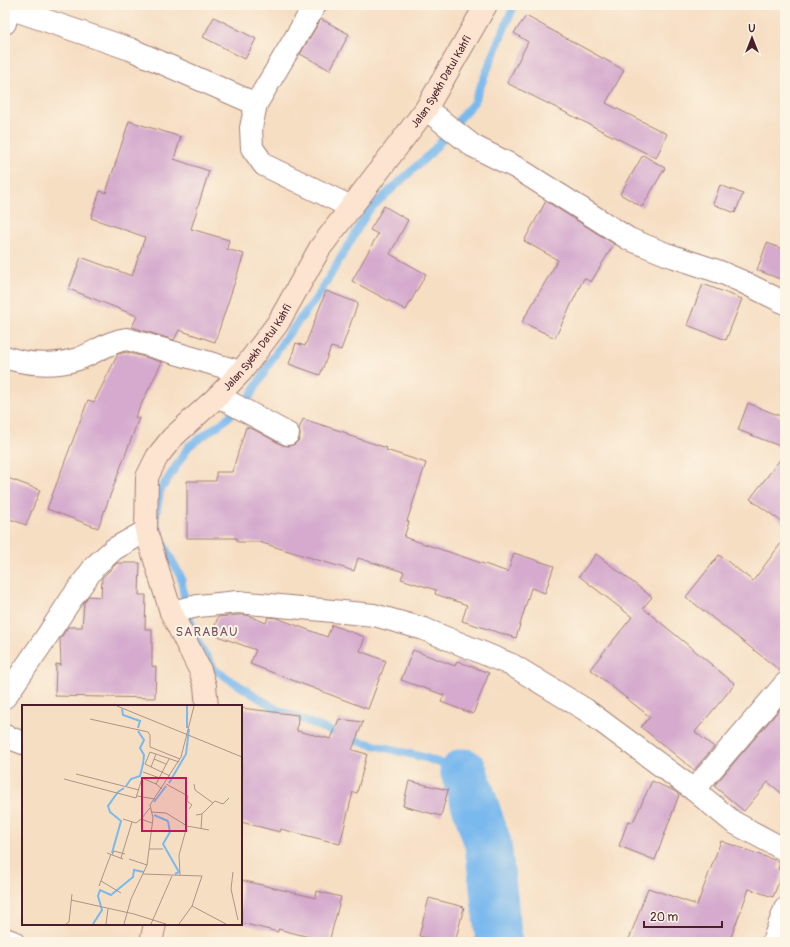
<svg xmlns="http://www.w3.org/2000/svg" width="790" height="947" font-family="Pangolin,sans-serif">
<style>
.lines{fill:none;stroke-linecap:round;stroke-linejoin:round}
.stream{stroke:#7ab9ee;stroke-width:8}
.river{stroke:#7ab9ee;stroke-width:47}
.building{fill:#d5aace}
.street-casing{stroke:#a07e77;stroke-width:24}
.secondary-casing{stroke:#a07e77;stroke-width:24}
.street{stroke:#fff;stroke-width:22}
.secondary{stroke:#fde4d0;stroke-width:22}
.labels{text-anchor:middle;stroke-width:4;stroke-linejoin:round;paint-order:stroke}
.street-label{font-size:11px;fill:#4a1f2b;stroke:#fcf5e5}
.quarter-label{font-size:13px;letter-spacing:1px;fill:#7b5064;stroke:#fcf5e5}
.inset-river{fill:none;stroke:#7ab9ee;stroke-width:2}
.inset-road{fill:none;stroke:#b19286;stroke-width:1}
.view{fill:#c2185b;fill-opacity:0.15;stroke:#c2185b;stroke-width:2}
.inset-edge{fill:none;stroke:#4a1f2b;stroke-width:2}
</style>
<rect width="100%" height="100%" fill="#fcf5e5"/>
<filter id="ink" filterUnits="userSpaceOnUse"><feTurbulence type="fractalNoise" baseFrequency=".025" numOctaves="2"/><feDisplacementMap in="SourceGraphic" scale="8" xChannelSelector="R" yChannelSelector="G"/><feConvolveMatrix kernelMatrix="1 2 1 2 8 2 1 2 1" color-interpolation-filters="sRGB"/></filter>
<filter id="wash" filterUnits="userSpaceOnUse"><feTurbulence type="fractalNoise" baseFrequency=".012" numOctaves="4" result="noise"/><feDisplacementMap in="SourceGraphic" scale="16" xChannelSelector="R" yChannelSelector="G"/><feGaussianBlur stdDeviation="0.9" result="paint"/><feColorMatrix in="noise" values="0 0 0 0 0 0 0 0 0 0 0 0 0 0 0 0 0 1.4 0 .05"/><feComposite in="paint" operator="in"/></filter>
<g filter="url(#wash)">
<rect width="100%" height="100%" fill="#f6dec3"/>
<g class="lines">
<!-- stream -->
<path class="stream" d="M464,772L426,758L350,739L276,709L215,670L197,641L185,603L181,577L164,546L155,520L160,491L189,446L223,422L249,398L283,341L318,296L369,210L431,153L474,102L514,5"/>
<!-- river -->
<path class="river" d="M464,772L488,844L499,942"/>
</g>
<g id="blocks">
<!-- building -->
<g class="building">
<path d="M526,16L624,70L606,103L667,134L656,158L507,83L528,42L514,33Z"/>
<path d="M214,17L256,39L245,59L203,37Z"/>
<path d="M321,19L349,34L330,70L300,54Z"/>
<path d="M129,121L181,137L174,159L209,171L191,229L229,240L227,249L244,254L215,342L179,330L174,340L132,327L137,316L69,289L81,257L132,276L145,237L91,218L100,191L106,193Z"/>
<path d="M643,155L665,168L642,207L620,194Z"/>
<path d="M720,185L743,194L735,213L713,204Z"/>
<path d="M546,201L614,244L591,282L584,278L555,338L522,322L558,260L524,241Z"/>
<path d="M384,206L408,220L390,254L426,274L406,310L352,281L378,234L370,230Z"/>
<path d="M767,243L785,250V281L757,270Z"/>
<path d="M703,284L742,299L726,340L687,325Z"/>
<path d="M326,291L358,303L341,350L331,347L320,375L289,364L296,343L305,346Z"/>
<path d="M126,352L162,362L135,417L139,418L98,528L47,509L88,400L94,402L118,354Z"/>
<path d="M748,403L785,418V448L738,430Z"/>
<path d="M303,419L347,433V435L387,448L386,450L426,463L407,521L409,522L404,537L508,572L514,553L554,566L545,593L531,588L516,638L462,621L467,605L435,594L436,590L401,579L404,572L358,558L354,571L259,542H237V538H187V481H216V472H232L246,427L255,430L282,445L289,446L295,444L299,440L300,434L299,429Z"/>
<path d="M785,453V524L750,499Z"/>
<path d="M5,477L40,490L26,525L5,517Z"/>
<path d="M785,538V672H782L686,597L719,555L753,581Z"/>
<path d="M596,554L652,597L643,608L735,684L695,732L714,747L694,770L641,727L650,717L590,669L632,617L579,576Z"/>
<path d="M117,563H140L139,595H146L145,629H152V666L156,667L155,698L55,696L56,664L61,665L60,639L68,627H82L84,603L88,596L101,597L102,578Z"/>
<path d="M238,615H247L266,623L268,617L277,618L327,637L332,625L365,637L360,651L386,661L368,709L250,664L256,650L212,634L218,617Z"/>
<path d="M413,650L455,666L457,661L489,673L473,714L441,702L444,695L401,680Z"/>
<path d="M785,703V796L768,782L744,811L714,786Z"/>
<path d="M241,708L298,715L297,731L331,739L339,719L363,722L352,750L367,754L357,793L353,792L340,844L281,829L280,832L241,822Z"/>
<path d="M409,781L448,790L441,816L403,806Z"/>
<path d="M652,781L674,791L679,795L655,860L619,846L628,821L633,822Z"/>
<path d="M721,841L780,862L778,869L783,871L773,897L749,889L729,942H628L648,888L697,905Z"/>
<path d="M241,880L316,898L317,891L341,897L329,942L278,929V932L241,923Z"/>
<path d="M429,898L464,907L455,942H444L419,936Z"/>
</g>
</g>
</g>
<g filter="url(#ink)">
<use href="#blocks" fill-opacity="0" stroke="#a07e77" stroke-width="1"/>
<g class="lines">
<!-- street casing -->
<g class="street-casing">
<g id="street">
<path d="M315,5L256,104L251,128L252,148L264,165L351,207"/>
<path d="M5,23L9,8L130,49L256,104"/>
<path d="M426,109L473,146L517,168L629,239L666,254L720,272L741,281L785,303"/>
<path d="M5,357C27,365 56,366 78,359C95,353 109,341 127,339L241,372"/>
<path d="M218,396L288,434"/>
<path d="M171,612L198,606L238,602L374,615L424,629L512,665L586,710L694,790L733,822L785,850"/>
<path d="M5,697L45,639L72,598L95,566L114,549L146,531"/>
<path d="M5,736L23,743"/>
<path d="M694,790L785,684"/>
<path d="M5,939L13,942"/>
<path d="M773,942L785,909"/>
</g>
</g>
<!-- secondary casing -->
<g class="secondary-casing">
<g id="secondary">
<path id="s1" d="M207,706L205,686L200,670L171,612L146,531L147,477L157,457L172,438L218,396L241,372L278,323L320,248L426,109L486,5"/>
<path d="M151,942L155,924"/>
</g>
</g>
<!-- street -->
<use href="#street" class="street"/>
<!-- secondary -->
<use href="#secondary" class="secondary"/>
</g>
</g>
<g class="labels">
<!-- street labels -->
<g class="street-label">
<text dy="4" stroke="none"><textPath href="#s1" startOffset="736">Jalan Syekh Datul Kahfi</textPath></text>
<text dy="4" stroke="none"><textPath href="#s1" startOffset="412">Jalan Syekh Datul Kahfi</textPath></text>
</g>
<!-- quarter labels -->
<g class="quarter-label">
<text x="207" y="636">SARABAU</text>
</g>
</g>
<!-- overview -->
<g transform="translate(22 705)">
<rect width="220" height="220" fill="#f6dec3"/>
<path class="inset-river" d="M165,1V23M100,4L101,10L118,16L116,23M147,78L164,49L167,24M104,81L109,74L118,71L121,59L122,50L118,43L122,35L116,26M132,97L144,81M132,110L146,116M146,116L148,127L141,139L157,167L153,169M90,148L99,116L88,107L86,101L96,87L102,83M71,219L80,205L76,191L78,185L89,190L111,172L112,165L122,167"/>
<path class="inset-road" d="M95,1L220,52M68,14L126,27L128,30V42L158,54M132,54L144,59M129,62L134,49M121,67L138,73M54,69L117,85M148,71L123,59L128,47L157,57M42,74L114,93L120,73L134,79M144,79L166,91L165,96L170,100L167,104M172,79L173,85L191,98M140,84L134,79L147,54M115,91L133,94M129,107L144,108L165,121L187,125M174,110L180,109L193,96L201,99L207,93M101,114L114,118L119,114L130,118M119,114L128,103M179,124L180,109M127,144H141M85,148L101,154M90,150L92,146L103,149M99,153L110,117M107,154L125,160M211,167L209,184L216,215M121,169L180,171L170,201L157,219M158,170L157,150L165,121M79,176L99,188M77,181L89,149M49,195L112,209L144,219M170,201L204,219M44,219L47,217L50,189M84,219L86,204M102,219L109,194L125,160L131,113L128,100L159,52L172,1M129,219L150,171"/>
<path class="view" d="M120,73H164V126H120Z"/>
<rect width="220" height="220" class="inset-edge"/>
</g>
<!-- margin -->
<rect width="790" height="947" fill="none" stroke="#fcf5e5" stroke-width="20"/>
<!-- north arrow -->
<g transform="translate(752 38)" stroke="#fcf5e5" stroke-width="3" paint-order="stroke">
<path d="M0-3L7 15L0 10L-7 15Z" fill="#4a1f2b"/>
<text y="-6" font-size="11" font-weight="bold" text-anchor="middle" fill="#4a1f2b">U</text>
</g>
<!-- scale -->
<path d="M644 921v6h78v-6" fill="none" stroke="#4a1f2b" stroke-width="2"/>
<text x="650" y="921" font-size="12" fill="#4a1f2b" stroke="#fcf5e5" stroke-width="3" paint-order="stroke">20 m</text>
</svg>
